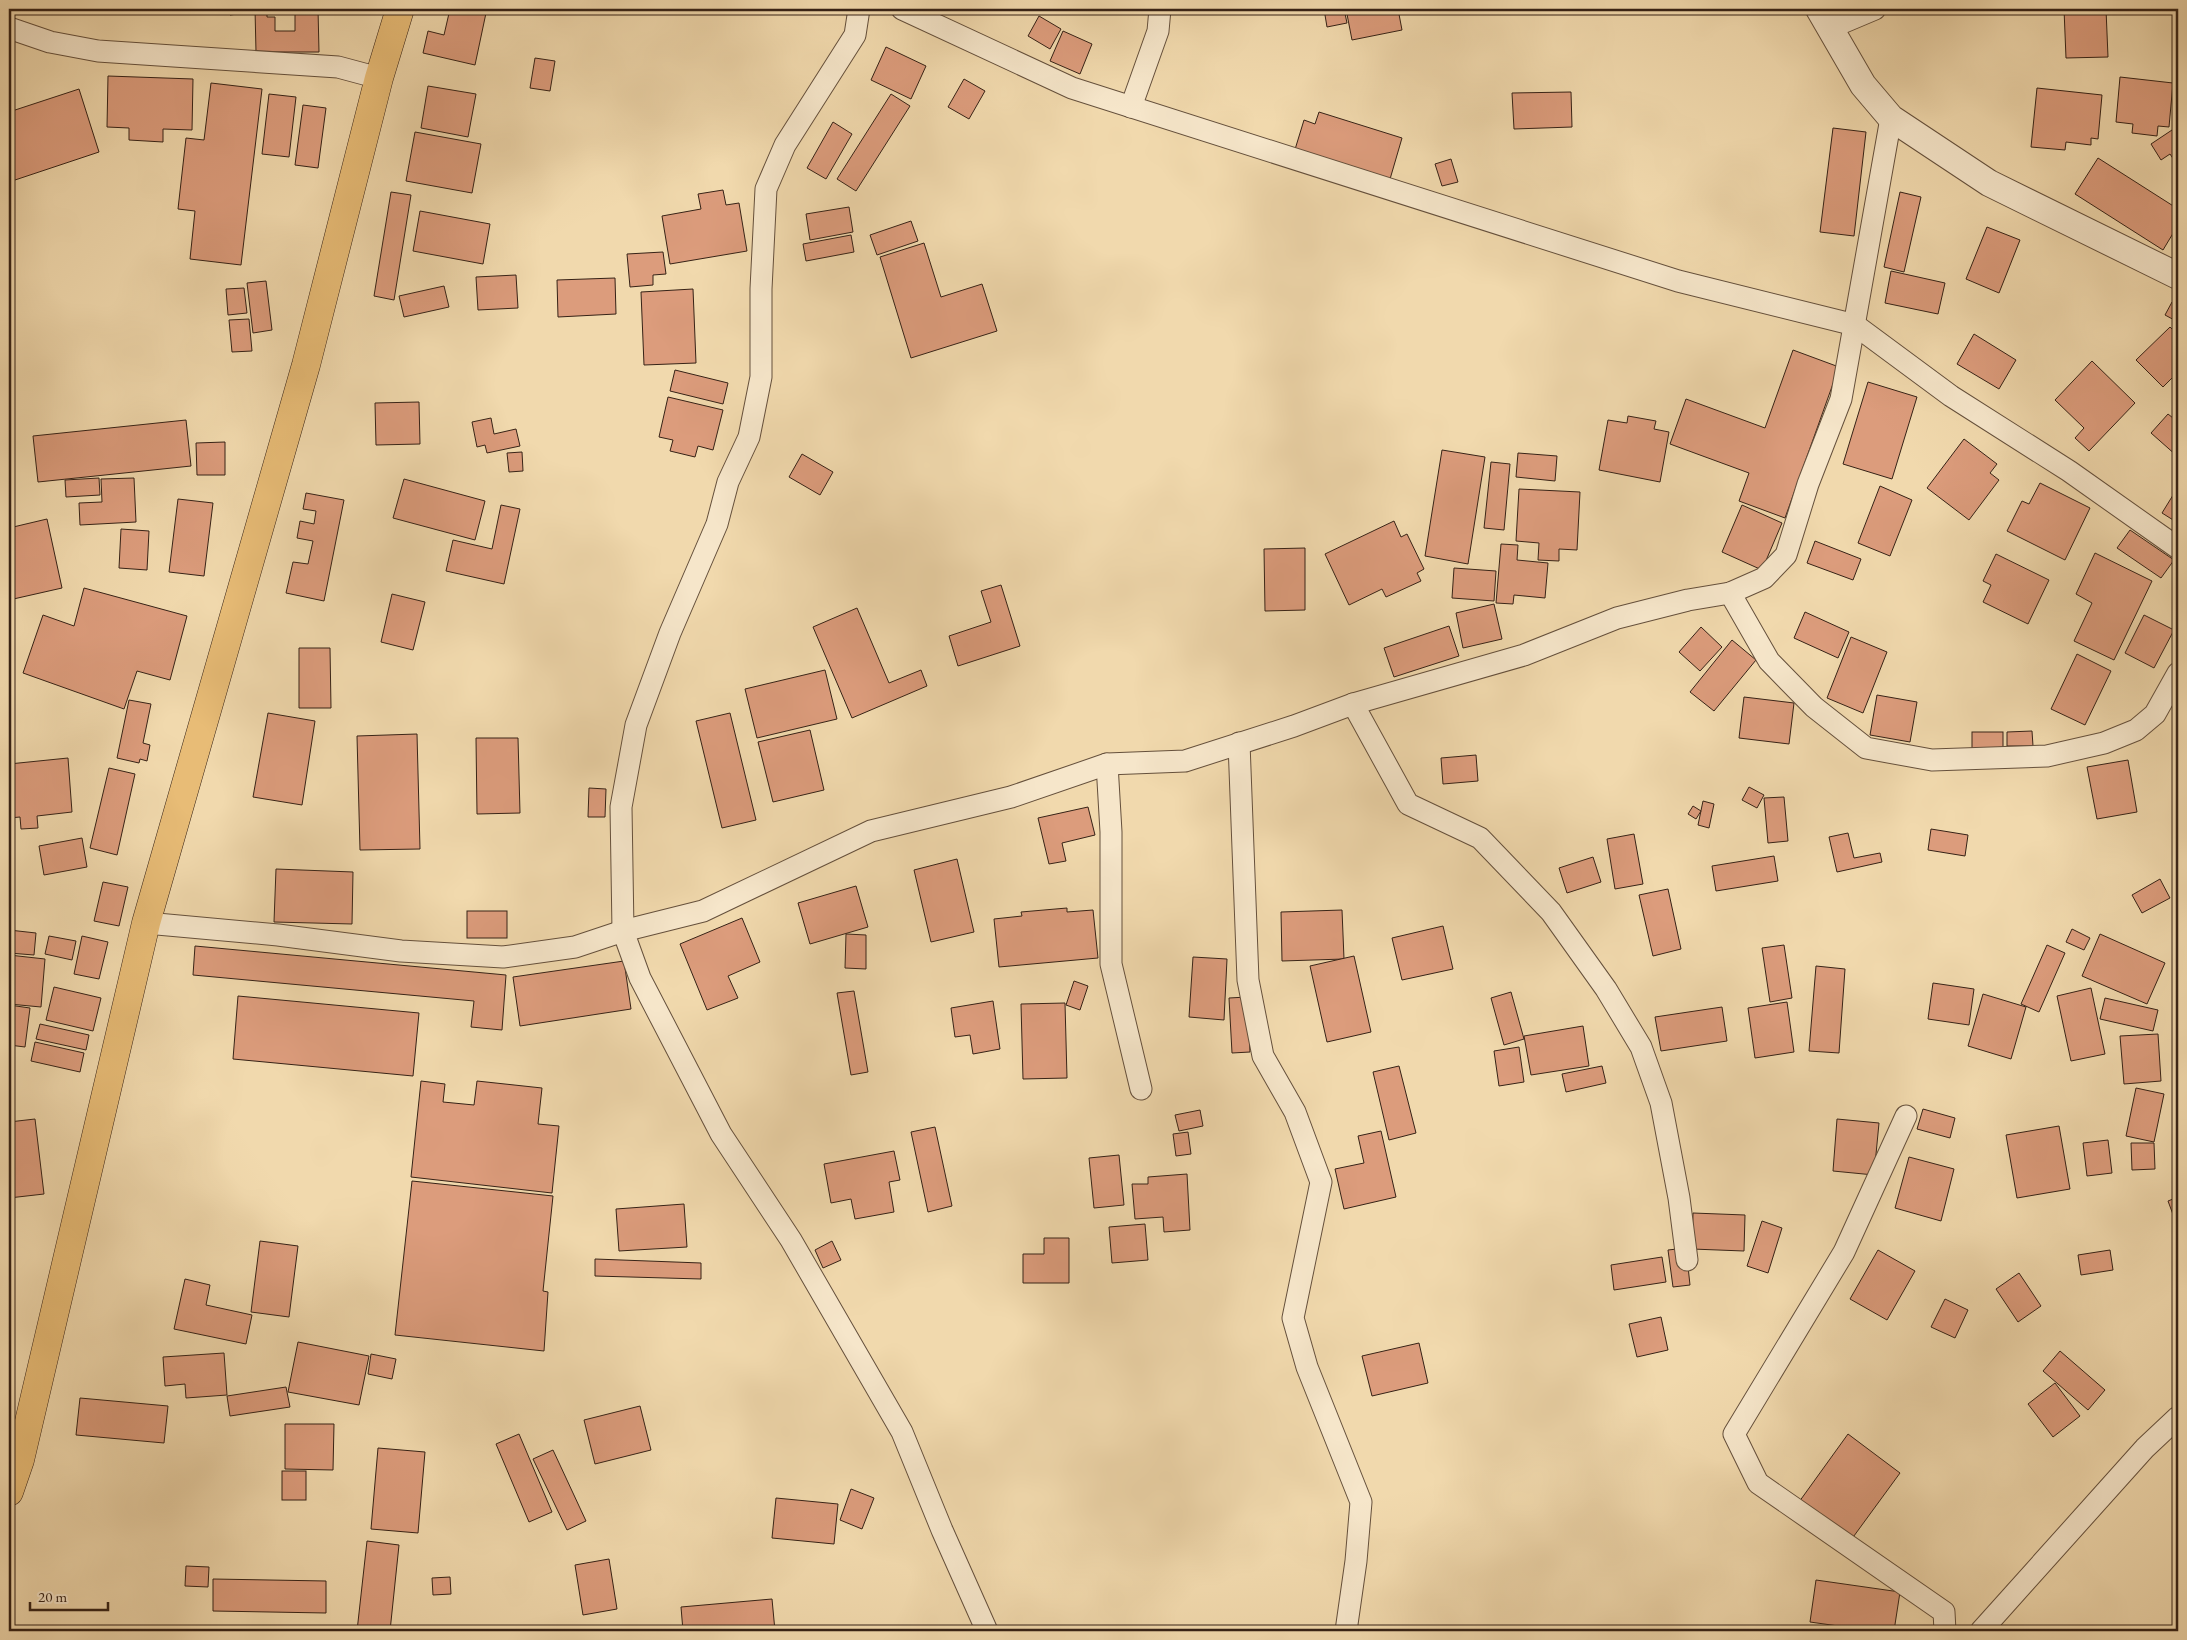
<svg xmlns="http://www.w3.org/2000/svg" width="2187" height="1640" font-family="'EB Garamond',serif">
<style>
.building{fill:#dc9c7c;stroke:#362216}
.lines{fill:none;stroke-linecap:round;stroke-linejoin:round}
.minor-casing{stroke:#65503c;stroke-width:23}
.tertiary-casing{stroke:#65503c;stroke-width:28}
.primary-casing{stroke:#362216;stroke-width:29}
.minor{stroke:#f6e6ca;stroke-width:21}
.tertiary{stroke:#f6e6ca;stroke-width:26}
.primary{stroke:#e8bc76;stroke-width:28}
</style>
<rect width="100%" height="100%" fill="#f1d9ad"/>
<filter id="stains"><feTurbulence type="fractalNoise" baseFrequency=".004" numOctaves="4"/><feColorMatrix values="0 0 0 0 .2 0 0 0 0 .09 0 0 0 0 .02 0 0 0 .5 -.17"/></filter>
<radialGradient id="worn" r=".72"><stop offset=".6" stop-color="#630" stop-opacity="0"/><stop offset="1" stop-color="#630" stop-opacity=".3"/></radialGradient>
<!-- building -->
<g class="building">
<path d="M230,9H252L253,12L230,15Z"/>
<path d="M255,9H267V17H275V31H295V9H318L319,52H256Z"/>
<path d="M450,9H470L486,13L475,65L423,53L428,31L444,35Z"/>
<path d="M1324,9H1344L1347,23L1327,27Z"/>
<path d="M1346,9H1398L1402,30L1352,40Z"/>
<path d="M2064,9H2106L2108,57L2066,58Z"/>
<path d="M1039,16L1061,29L1050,49L1028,36Z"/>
<path d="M1063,31L1092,44L1080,74L1050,61Z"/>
<path d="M886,47L926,66L911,99L871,80Z"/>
<path d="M535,58L555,61L550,91L530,88Z"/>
<path d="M108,76L193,79L192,130L163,129V142L129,140V128L107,127Z"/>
<path d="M2120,77L2173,83L2169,127L2158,126L2157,136L2132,133L2133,124L2116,122Z"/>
<path d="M964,79L985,91L969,119L948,107Z"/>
<path d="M211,83L262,89L241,265L190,259L195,211L178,209L186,138L204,140Z"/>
<path d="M428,86L476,94L468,137L421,128Z"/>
<path d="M2037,88L2102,95L2098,139L2091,138V145L2066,142L2065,150L2031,147Z"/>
<path d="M79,89L99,152L9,182V112Z"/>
<path d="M1571,92L1572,127L1514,129L1512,93Z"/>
<path d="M269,94L296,97L289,157L262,154Z"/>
<path d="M891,94L910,106L856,191L837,179Z"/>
<path d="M303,105L326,108L318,168L295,165Z"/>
<path d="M1319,112L1402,138L1388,186L1293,156L1304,120L1315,124Z"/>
<path d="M833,122L852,134L826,179L807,168Z"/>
<path d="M2178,126V166L2170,154L2161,160L2151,144Z"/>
<path d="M1833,128L1866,132L1854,236L1820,232Z"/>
<path d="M415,132L481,144L472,193L406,181Z"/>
<path d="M2098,158L2178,209V225L2163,250L2075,194Z"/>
<path d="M1451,159L1458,182L1442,186L1435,164Z"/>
<path d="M723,190L726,205L739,203L747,251L670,264L662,216L701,209L698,194Z"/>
<path d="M391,192L411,195L394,300L374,296Z"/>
<path d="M1900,192L1921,197L1904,272L1884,267Z"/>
<path d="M849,207L853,232L810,240L806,214Z"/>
<path d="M420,211L490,224L483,264L413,251Z"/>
<path d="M911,221L918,241L877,255L870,235Z"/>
<path d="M1987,227L2020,240L1999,293L1966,279Z"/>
<path d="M851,235L854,252L806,261L803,244Z"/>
<path d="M924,243L941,297L982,284L997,331L911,358L880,257Z"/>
<path d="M663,252L666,274L653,275V285L630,287L627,254Z"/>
<path d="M1891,271L1945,283L1938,314L1885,303Z"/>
<path d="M516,275L518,308L478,310L476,277Z"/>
<path d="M615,278L616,314L558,317L557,280Z"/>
<path d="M266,281L272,330L253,333L247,283Z"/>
<path d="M444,286L449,307L404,317L399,296Z"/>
<path d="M244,288L247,313L228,315L226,289Z"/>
<path d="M693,289L696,363L644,365L641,292Z"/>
<path d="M2172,302L2178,305V322L2165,315Z"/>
<path d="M249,319L252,351L232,352L229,320Z"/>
<path d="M2170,327L2178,335V372L2163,387L2136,360Z"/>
<path d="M1974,334L2016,360L1999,389L1957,364Z"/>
<path d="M1793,350L1839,367L1785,518L1739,501L1749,473L1670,444L1686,399L1765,428Z"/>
<path d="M2092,361L2135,403L2089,451L2075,438L2084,428L2055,400Z"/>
<path d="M675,370L728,383L723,404L670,391Z"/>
<path d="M1868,382L1917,397L1892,479L1843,464Z"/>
<path d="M668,397L723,410L713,450L698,446L695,457L670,451L673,440L659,437Z"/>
<path d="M419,402L420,444L376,445L375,403Z"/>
<path d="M2168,414L2178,422L2177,456L2151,433Z"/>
<path d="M1628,416L1656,421L1654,429L1669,432L1660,482L1599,470L1608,420L1627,423Z"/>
<path d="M491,418L494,434L516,429L520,446L487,453L485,445L477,447L472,422Z"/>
<path d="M186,420L191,466L38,482L33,436Z"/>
<path d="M1964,439L1997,464L1990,473L1999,480L1969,520L1927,488Z"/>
<path d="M225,442V475H197L196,443Z"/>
<path d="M1442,450L1485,457L1468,564L1425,556Z"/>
<path d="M522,452L523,471L509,472L507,453Z"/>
<path d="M1518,453L1557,456L1555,481L1516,477Z"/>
<path d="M802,454L833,472L820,495L789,477Z"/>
<path d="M1491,462L1510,464L1504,530L1484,528Z"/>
<path d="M99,478L100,495L66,497L65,480Z"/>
<path d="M134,478L136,522L80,525L79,503L102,502L101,479Z"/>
<path d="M404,479L485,501L475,540L393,518Z"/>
<path d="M2040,483L2090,508L2065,560L2007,531L2022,501L2029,504Z"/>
<path d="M1880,486L1912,500L1890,556L1858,543Z"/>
<path d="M2178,487V523L2162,513Z"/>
<path d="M1519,489L1580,492L1577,550L1559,549V561L1538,560L1539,543L1516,541Z"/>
<path d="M306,493L344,500L324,601L286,593L293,562L308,564L313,541L297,538L300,521L314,524L316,511L303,509Z"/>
<path d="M178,499L213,503L204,576L169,572Z"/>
<path d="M501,505L520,509L504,584L446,571L453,540L492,549Z"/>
<path d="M1742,505L1782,523L1762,570L1722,552Z"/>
<path d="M47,519L62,588L9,600V528Z"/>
<path d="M1394,521L1401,537L1407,534L1424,569L1417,573L1421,581L1386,597L1382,589L1349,605L1325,554Z"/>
<path d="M121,529L149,531L147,570L119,568Z"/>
<path d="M2130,530L2174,560L2161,578L2117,548Z"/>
<path d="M1815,541L1861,559L1853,580L1807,563Z"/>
<path d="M1501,544L1518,545L1517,560L1548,563L1545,598L1514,595L1513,604L1496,603Z"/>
<path d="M1305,548V610L1265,611L1264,549Z"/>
<path d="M2095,553L2152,581L2114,660L2074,641L2092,603L2076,594Z"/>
<path d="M1996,554L2049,580L2028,624L1983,602L1991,585L1983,581Z"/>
<path d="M1454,568L1496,571L1494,601L1452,598Z"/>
<path d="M1001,585L1020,646L958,666L949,636L991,622L981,591Z"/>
<path d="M84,588L187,616L170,680L137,671L124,709L23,673L43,615L74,626Z"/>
<path d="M392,594L425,602L413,650L381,642Z"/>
<path d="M1494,604L1502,639L1463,648L1456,613Z"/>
<path d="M857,608L889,683L921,670L927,686L852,718L813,627Z"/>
<path d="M1805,612L1849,632L1838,658L1794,638Z"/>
<path d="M2144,615L2174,630L2154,668L2125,653Z"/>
<path d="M1449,626L1459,656L1394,677L1384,648Z"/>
<path d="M1701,627L1722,647L1700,671L1679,652Z"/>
<path d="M1851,637L1887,652L1863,713L1827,698Z"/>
<path d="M1732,640L1756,660L1714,711L1690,692Z"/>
<path d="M299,648H330L331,708H299Z"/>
<path d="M2077,654L2111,671L2085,725L2051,709Z"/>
<path d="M825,670L837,719L757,738L745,689Z"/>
<path d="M1877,695L1917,702L1910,742L1870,735Z"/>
<path d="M1744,697L1794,703L1789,744L1739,738Z"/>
<path d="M129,700L151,704L143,743L150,745L147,761L140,759L139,763L117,758Z"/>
<path d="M268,713L315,721L302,805L253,797Z"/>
<path d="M730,713L756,820L722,828L696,721Z"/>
<path d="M810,730L824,790L773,802L758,742Z"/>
<path d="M2032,731L2033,746H2007V732Z"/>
<rect x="1972" y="732" width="31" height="20"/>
<path d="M417,734L420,849L360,850L357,736Z"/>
<path d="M476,738H518L520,813L477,814Z"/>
<path d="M1476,755L1478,781L1443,784L1441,758Z"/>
<path d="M68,758L72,812L37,816L38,828L21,829L20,817L9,818V764Z"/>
<path d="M2128,760L2137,812L2097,819L2087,767Z"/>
<path d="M109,768L135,774L117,855L90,848Z"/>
<path d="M1749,787L1764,795L1757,808L1742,800Z"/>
<path d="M589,788L606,789L605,817H588Z"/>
<path d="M1784,797L1788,841L1768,843L1764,798Z"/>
<path d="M1703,801L1714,804L1709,828L1698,825Z"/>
<path d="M1693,806L1701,811L1696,819L1688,814Z"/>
<path d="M1088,807L1095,835L1062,843L1066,861L1049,864L1038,818Z"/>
<path d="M1931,829L1968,835L1965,856L1928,850Z"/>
<path d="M1848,833L1854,858L1880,853L1882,862L1837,872L1829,837Z"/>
<path d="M1634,834L1643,884L1615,889L1607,839Z"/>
<path d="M82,838L87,867L44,875L39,846Z"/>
<path d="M1774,856L1778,881L1716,891L1712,866Z"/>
<path d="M1593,857L1601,882L1567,893L1559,868Z"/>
<path d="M957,859L974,932L931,942L914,870Z"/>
<path d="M276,869L353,872L352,924L274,922Z"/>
<path d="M2160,879L2170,898L2142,913L2132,895Z"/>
<path d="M103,882L128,887L119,926L94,921Z"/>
<path d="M856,886L868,927L810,944L798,903Z"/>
<path d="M1668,889L1681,949L1653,956L1639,895Z"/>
<path d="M1067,908V912L1093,910L1098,958L999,967L994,919L1022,916L1021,912Z"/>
<path d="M1342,910L1344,959L1282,961L1281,912Z"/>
<rect x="467" y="911" width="40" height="27"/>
<path d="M742,918L760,962L728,976L738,998L707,1010L680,944Z"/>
<path d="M1443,926L1453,969L1402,980L1392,938Z"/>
<path d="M2072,929L2090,938L2084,950L2066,942Z"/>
<path d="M9,930L36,933L34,955L9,953Z"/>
<path d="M846,934L866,935V969L845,968Z"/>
<path d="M2100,934L2165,963L2147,1004L2082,976Z"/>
<path d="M49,936L76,941L72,960L45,954Z"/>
<path d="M82,936L108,942L99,979L74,974Z"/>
<path d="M1784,945L1792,998L1770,1002L1762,948Z"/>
<path d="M2047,945L2065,953L2039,1012L2021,1004Z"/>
<path d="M195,946L506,975L502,1030L471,1027L474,1001L193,975Z"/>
<path d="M9,955L45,959L41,1007L9,1004Z"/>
<path d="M1354,956L1371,1032L1327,1042L1310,966Z"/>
<path d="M1193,957L1227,959L1224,1020L1189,1017Z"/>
<path d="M624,961L631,1009L520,1026L513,977Z"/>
<path d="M1816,966L1845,969L1839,1053L1809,1051Z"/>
<path d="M1074,981L1088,986L1080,1010L1066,1005Z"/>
<path d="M1933,983L1974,989L1969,1025L1928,1019Z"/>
<path d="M54,987L101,998L93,1031L46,1020Z"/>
<path d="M2091,988L2105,1054L2071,1061L2057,996Z"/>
<path d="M854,991L868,1072L851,1075L837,993Z"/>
<path d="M1511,992L1524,1039L1504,1045L1491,998Z"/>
<path d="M1983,994L2026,1007L2011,1059L1968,1046Z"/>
<path d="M238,996L419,1013L413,1076L233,1059Z"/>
<path d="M1247,997L1250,1052L1232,1053L1229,998Z"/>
<path d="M2105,998L2158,1010L2153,1031L2100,1019Z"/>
<path d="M993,1001L1000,1049L973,1054L970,1035L955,1037L951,1008Z"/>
<path d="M1787,1002L1794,1052L1755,1058L1748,1008Z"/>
<path d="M1065,1003L1067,1078L1023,1079L1021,1004Z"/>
<path d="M9,1005L30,1008L25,1047L9,1045Z"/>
<path d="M1722,1007L1727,1041L1661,1051L1655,1017Z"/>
<path d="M40,1024L89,1035L86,1050L36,1039Z"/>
<path d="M1583,1026L1589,1066L1531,1075L1524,1036Z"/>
<path d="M2158,1034L2161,1081L2124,1084L2120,1036Z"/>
<path d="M35,1042L84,1053L80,1072L31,1061Z"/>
<path d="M1519,1047L1524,1082L1499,1086L1494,1051Z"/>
<path d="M1399,1066L1416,1133L1389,1140L1373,1072Z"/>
<path d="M1602,1066L1606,1083L1566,1092L1562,1074Z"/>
<path d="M421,1081L445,1084L443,1102L474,1105L477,1081L542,1088L538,1124L559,1126L552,1193L411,1177Z"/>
<path d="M2136,1088L2164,1094L2154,1142L2126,1136Z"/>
<path d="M1923,1109L1955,1118L1950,1138L1917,1129Z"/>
<path d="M1200,1110L1203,1126L1179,1131L1175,1115Z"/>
<path d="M35,1119L44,1194L9,1198V1122Z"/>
<path d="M1837,1119L1879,1123L1874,1175L1833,1171Z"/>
<path d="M2059,1126L2070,1189L2017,1198L2006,1135Z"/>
<path d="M935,1127L952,1206L928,1212L911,1132Z"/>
<path d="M1381,1131L1396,1197L1344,1209L1335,1169L1364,1163L1358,1136Z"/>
<path d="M1188,1132L1191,1154L1176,1156L1173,1134Z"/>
<path d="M2108,1140L2112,1173L2087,1176L2083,1143Z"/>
<path d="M2131,1143H2154L2155,1169L2132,1170Z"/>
<path d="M894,1151L900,1180L889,1182L894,1212L855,1219L851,1199L831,1203L824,1164Z"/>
<path d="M1119,1155L1124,1205L1094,1208L1089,1158Z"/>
<path d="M1909,1157L1954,1169L1941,1221L1895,1208Z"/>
<path d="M1187,1174L1190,1230L1164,1232L1163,1217L1135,1219L1132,1184H1148V1177Z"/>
<path d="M412,1181L553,1196L543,1291L548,1292L544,1351L395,1335Z"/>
<path d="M2178,1197V1228L2168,1201Z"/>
<path d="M684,1204L687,1247L619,1251L616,1209Z"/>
<path d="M1693,1213L1745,1215L1744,1251L1692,1249Z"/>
<path d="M1762,1221L1782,1228L1768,1273L1747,1266Z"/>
<path d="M1145,1224L1148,1260L1112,1263L1109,1227Z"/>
<path d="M1044,1238H1069V1283H1023V1254H1044Z"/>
<path d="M260,1241L298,1246L289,1317L251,1312Z"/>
<path d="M832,1241L841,1260L823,1268L815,1250Z"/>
<path d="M1686,1248L1690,1285L1673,1287L1668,1250Z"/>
<path d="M1878,1250L1915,1271L1887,1320L1850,1299Z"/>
<path d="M2110,1250L2113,1270L2081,1275L2078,1255Z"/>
<path d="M1662,1257L1666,1282L1614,1290L1611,1265Z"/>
<path d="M595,1259L701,1263V1279L595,1276Z"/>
<path d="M2019,1273L2041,1306L2018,1322L1996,1289Z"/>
<path d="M185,1279L210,1285L206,1305L252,1315L246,1344L174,1329Z"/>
<path d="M1945,1299L1968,1310L1955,1338L1931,1327Z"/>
<path d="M1661,1317L1668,1350L1637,1357L1629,1324Z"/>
<path d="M298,1342L369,1356L359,1405L288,1392Z"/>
<path d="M1419,1343L1428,1383L1372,1396L1362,1356Z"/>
<path d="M2060,1351L2105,1390L2088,1410L2043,1371Z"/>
<path d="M224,1353L227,1395L186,1398L185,1384L165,1386L163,1357Z"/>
<path d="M371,1354L396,1359L392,1379L368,1374Z"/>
<path d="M2055,1383L2080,1416L2053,1437L2028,1404Z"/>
<path d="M286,1387L290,1407L230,1416L227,1396Z"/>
<path d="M80,1398L168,1406L164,1443L76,1435Z"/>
<path d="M640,1406L651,1450L595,1464L584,1420Z"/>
<path d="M285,1424H334L333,1470L285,1469Z"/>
<path d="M519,1434L552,1512L529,1522L496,1444Z"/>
<path d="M1848,1434L1900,1473L1851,1540L1799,1502Z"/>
<path d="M378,1448L425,1452L418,1533L371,1529Z"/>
<path d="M553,1450L586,1521L567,1530L533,1459Z"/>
<rect x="282" y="1471" width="24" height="29"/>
<path d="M851,1489L874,1498L862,1529L840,1520Z"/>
<path d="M776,1498L838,1504L834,1544L772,1538Z"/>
<path d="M367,1541L399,1545L390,1631H357Z"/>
<path d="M609,1559L617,1609L583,1615L575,1565Z"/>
<path d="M186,1566L209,1567L208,1587L185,1586Z"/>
<path d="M450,1577L451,1594L433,1595L432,1578Z"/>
<path d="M213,1579L326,1581V1613L213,1611Z"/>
<path d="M1816,1580L1900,1592L1894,1631H1874L1810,1622Z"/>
<path d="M772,1599L775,1631H683L681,1607Z"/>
</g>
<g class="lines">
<!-- minor casing -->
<g class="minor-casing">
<g id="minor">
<path d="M859,9L855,35L785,145L766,189L761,289V377L749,437L728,482L717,524L670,633L636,725L621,807L623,931L640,978L721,1134L791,1240L902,1432L942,1530L987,1631"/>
<path d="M902,9L1072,88L1678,281L1855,325L1951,396L2069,471L2178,548"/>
<path d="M9,28L50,42L98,51L338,67L379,78"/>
<path d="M1830,28L1875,9"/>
<path d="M1131,107L1158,31L1160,9"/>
<path d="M1730,593L1769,661L1814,707L1866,748L1932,760L2047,756L2104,743L2136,730L2155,714L2178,673"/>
<path d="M1353,704L1408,804L1480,838L1551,912L1606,989L1641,1047L1661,1103L1679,1198L1687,1260"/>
<path d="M1239,743L1248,980L1263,1056L1295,1112L1321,1182L1293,1318L1307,1367L1361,1502L1356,1561L1346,1631"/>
<path d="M1107,764L1111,832V964L1141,1089"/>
<path d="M146,923L278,935L401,951L503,957L575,947L623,931L703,911L871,831L1011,797L1107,764L1185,761L1294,726L1353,704L1524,655L1617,618L1688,600L1730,593L1764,578L1786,555L1808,484L1841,399L1891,118"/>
<path d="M1906,1116L1844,1252L1734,1434L1758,1483L1944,1612L1945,1631"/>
<path d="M1981,1631L2145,1448L2178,1417"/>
</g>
</g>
<!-- tertiary casing -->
<g class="tertiary-casing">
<path id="tertiary" d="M1819,9L1863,85L1891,118L1989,183L2178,276"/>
</g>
<!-- primary casing -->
<g class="primary-casing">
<path id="primary" d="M9,1492L20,1460L146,923L306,365L379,78L400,9"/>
</g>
<!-- minor -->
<use href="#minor" class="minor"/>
<!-- tertiary -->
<use href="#tertiary" class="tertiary"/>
<!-- primary -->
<use href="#primary" class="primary"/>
</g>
<!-- margin -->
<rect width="2187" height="1640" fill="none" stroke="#f1d9ad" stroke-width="30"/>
<rect x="10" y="10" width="2167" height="1620" fill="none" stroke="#362216" stroke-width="2.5"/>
<rect x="15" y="15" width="2157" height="1610" fill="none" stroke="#362216"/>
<!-- scale -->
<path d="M30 1602v8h78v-8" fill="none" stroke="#362216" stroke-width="2.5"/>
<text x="38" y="1602" font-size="15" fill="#362216" stroke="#f6e6ca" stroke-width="4" paint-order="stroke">20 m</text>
<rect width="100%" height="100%" filter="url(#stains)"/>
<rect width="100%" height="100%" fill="url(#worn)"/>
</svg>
